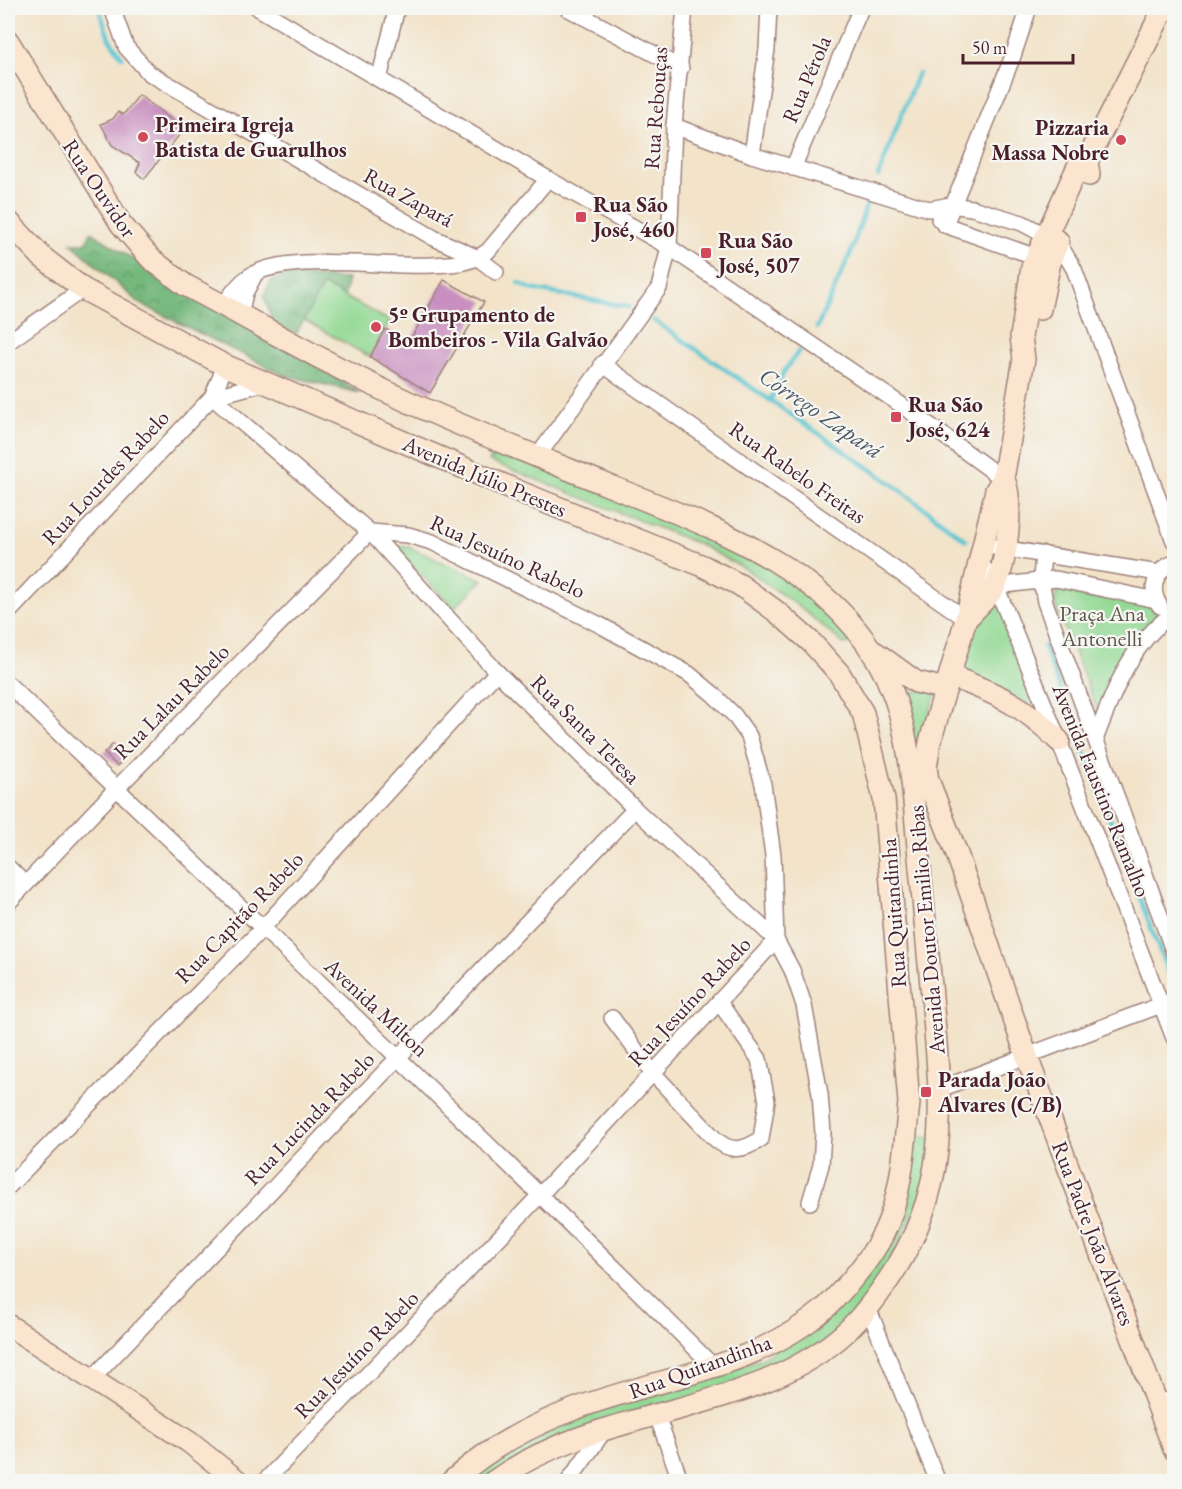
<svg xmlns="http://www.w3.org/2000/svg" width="1182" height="1489" font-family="'EB Garamond',serif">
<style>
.green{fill:#91d892;stroke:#6e7c5e;stroke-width:1.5}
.forest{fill:url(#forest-crowns);stroke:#5f6c54;stroke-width:1.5}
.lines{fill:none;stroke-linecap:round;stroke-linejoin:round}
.stream{stroke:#58c4d0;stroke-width:4.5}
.building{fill:#c88fc0}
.street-casing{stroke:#9e817a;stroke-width:18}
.secondary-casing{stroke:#9e817a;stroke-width:24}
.street{stroke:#fff;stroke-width:15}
.secondary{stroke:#fbe5cf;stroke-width:21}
.poi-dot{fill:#d1495b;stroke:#f6f6f2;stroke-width:2}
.labels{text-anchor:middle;stroke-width:4.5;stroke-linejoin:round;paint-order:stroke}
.street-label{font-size:22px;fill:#4a1f2b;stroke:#f6f6f2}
.poi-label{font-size:22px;font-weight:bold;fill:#4a1f2b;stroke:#f6f6f2;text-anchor:start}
.park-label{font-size:22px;fill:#5f564a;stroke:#f6f6f2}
.water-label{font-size:24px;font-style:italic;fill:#4f5965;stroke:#f6f6f2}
</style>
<defs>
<pattern id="forest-crowns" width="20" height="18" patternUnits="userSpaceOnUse" patternTransform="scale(1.5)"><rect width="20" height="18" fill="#74b87c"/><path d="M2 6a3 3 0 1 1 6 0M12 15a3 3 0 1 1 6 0" fill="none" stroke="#619566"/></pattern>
</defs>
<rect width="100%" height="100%" fill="#f6f6f2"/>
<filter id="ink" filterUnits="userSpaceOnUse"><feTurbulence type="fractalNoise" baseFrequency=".0167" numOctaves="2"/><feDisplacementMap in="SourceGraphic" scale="12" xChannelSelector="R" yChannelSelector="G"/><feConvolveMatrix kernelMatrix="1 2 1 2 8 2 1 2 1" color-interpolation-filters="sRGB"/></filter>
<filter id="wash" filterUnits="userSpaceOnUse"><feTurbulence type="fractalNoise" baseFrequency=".008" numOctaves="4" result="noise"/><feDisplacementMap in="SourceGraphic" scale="24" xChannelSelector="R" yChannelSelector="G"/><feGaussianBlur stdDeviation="1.35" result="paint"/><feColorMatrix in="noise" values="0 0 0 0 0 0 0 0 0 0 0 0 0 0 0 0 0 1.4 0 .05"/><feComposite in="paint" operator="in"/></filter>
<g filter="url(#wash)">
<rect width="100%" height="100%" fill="#f2e3c9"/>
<!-- green -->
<g class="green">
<path d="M323,285L390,321L370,357L304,320Z"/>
<path d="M492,457L529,463L727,542L805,586L858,639L852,644H844L801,608L747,570L699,544L489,461Z"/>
<path d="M400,546H406L483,580L454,608L397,550Z"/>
<path d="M1068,584L1150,605L1158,617L1136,634L1097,709L1054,602L1059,589Z"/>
<path d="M998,595L1041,709L957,672L969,618Z"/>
<path d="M938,689L919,743L909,738L898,693Z"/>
<path d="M915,1136L934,1137L925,1191L871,1297L823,1345L769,1374L485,1481L465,1482L525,1438L590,1411L762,1359L856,1288L895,1235Z"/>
</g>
<!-- forest -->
<g class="forest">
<path d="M91,232L186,293L293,351L360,393L284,375L139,303L71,243H86Z"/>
<path d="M286,275L348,279L344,296L323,285L296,334L273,323L264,296L271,281Z"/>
</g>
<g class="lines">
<!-- stream -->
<g class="stream">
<path d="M99,8L109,38L122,57"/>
<path d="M878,176L918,73"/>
<path d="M519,283L531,289L629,307"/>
<path d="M653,320L891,483L966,540"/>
<path d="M817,328L851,252L867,203"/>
<path d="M770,401L785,370L799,351"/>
<path d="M1044,646L1169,975"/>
</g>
</g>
<g id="blocks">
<!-- building -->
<g class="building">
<path d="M139,95L184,129L144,179L136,172L140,163L112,145L101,124L113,119L118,112L123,115Z"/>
<path d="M444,280L484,302L430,393L370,357L385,329L409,342Z"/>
<path d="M113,744L126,757L117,766L104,753Z"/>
</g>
</g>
</g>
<g filter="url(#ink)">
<use href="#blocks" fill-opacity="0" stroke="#9e817a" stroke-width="1.5"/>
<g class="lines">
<!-- street casing -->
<g class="street-casing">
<g id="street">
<path d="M112,8L126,47L149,73L434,238L478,258L496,272"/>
<path d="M258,8L548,179L669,247L910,411L1003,479"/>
<path d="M567,8L681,68"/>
<path d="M379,79L397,8"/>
<path d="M674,126L752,155L929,209L951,205L972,208L1022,223L1058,242L1074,269L1174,541"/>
<path d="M752,155L767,49L769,8"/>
<path d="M793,168L861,8"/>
<path d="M939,219L945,225L1045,260"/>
<path d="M945,225L1013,56L1029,8"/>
<path d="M223,306C230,296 237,285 247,278C283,251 385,268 432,265C452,264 471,264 488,251L548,179"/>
<path d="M240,315L245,293L254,276"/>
<path d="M8,342L83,289"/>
<path d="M602,364L966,619"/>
<path d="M212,397L370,532L497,672L635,809L776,940L792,970L804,1005L820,1094L823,1133L821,1165L810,1202"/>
<path d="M212,397L264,383"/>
<path d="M537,457L659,288L669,247L674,126L685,8"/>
<path d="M995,547L1159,573"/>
<path d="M1043,554L1041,579L1045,602L1174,953"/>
<path d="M980,562L996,586L1059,741L1174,1038"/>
<path d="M996,586L1056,579L1156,600"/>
<path d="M1160,606C1148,589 1156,569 1174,563"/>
<path d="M8,613L212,397L221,376L222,364"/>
<path d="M8,684C243,911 482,1134 713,1366"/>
<path d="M1096,737C1114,691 1130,645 1171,615"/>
<path d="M8,867L25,884"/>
<path d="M8,903L116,789L370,532L408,535L432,542L600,625L689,674L713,694L734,715L749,736L763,784L773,855L776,940L541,1194L264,1482"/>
<path d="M612,1018L653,1073L714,1138C730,1153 743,1151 761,1139L767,1101L759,1059L719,1002"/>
<path d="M940,1089L1174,1000"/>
<path d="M8,1187L261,930L497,672"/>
<path d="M869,1310L938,1482"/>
<path d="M90,1381L635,809"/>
<path d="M1158,1404L1174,1398"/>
<path d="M656,1413L681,1482"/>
<path d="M568,1482L606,1428"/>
</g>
</g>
<!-- secondary casing -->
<g class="secondary-casing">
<g id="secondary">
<path d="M8,41L121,224L151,259L185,285C266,328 346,375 429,411C487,437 546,460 605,484C714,528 850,573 894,696C910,740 913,789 917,836C922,889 927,943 932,996C941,1104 953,1185 889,1279C876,1298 864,1315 847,1331C753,1418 599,1404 493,1482"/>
<path d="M1087,161L1078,166L1032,267L1021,337L1024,359L1003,479L996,490L966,619L930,742L926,768L928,780L957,854L1027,1057L1174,1449"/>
<path d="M1089,175L1087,161L1164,8"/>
<path d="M8,221L42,257L83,289L222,364L525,494L703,566L740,585L777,612L812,643L839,673L863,713L884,799L909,1103C905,1140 903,1180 891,1215C882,1242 866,1263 848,1284C840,1292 832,1303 823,1310C752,1371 651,1378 567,1412C524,1429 485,1450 451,1482"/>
<path d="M1040,309L1050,262L1058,241"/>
<path d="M970,615C978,606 991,595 996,584C1007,559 1014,504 1004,479"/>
<path d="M876,653L916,682L946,689"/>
<path d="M950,676C995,693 1026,706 1059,741"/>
<path d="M8,1325L189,1442L239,1482"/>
</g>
</g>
<!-- street -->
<use href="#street" class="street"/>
<!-- secondary -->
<use href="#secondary" class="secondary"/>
</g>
</g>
<!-- markers -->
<g class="poi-dot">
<circle cx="143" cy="137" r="6"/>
<circle cx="1121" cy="140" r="6"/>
<rect x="575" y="211" width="12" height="12" rx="3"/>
<rect x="700" y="247" width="12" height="12" rx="3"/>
<circle cx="376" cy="327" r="6"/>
<rect x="890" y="411" width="12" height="12" rx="3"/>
<rect x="920" y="1086" width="12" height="12" rx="3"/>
</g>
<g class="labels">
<!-- street labels -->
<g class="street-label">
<text transform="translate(806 79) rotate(-67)" y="8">Rua Pérola</text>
<text transform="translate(655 108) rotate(-86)" y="8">Rua Rebouças</text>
<text transform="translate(100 188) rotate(56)" y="8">Rua Ouvidor</text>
<text transform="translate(409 197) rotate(29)" y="8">Rua Zapará</text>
<text transform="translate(798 472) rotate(35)" y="8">Rua Rabelo Freitas</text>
<text transform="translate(485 476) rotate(23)" y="8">Avenida Júlio Prestes</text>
<text transform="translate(105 477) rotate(-47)" y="8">Rua Lourdes Rabelo</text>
<text transform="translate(508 556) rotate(25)" y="8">Rua Jesuíno Rabelo</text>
<text transform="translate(171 701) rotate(-45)" y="8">Rua Lalau Rabelo</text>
<text transform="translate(586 729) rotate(45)" y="8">Rua Santa Teresa</text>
<text transform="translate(1102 790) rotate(68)" y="8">Avenida Faustino Ramalho</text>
<text transform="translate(893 913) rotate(-94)" y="8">Rua Quitandinha</text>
<text transform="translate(239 917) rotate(-46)" y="8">Rua Capitão Rabelo</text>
<text transform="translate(926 930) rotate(-95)" y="8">Avenida Doutor Emilio Ribas</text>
<text transform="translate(689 1001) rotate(-47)" y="8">Rua Jesuíno Rabelo</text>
<text transform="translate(377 1007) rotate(43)" y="8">Avenida Milton</text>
<text transform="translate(309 1118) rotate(-46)" y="8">Rua Lucinda Rabelo</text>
<text transform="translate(1094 1233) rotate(69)" y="8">Rua Padre João Alvares</text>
<text transform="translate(356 1354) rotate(-46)" y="8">Rua Jesuíno Rabelo</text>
<text transform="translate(700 1366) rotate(-20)" y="8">Rua Quitandinha</text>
</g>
<!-- poi labels -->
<g class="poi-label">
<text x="155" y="132">Primeira Igreja<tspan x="155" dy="25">Batista de Guarulhos</tspan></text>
<text x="1109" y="135" text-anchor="end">Pizzaria<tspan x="1109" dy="25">Massa Nobre</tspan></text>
<text x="593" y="212">Rua São<tspan x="593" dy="25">José, 460</tspan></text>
<text x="718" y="248">Rua São<tspan x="718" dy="25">José, 507</tspan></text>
<text x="388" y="322">5º Grupamento de<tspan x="388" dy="25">Bombeiros - Vila Galvão</tspan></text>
<text x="908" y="412">Rua São<tspan x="908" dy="25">José, 624</tspan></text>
<text x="938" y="1087">Parada João<tspan x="938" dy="25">Alvares (C/B)</tspan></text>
</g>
<!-- park labels -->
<g class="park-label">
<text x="1102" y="621">Praça Ana<tspan x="1102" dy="25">Antonelli</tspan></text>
</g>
<!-- water labels -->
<g class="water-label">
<text transform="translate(821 413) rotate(34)" y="8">Córrego Zapará</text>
</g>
</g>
<!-- margin -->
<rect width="1182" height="1489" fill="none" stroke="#f6f6f2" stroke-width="30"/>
<!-- scale -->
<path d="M963 54v9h110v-9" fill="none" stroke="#4a1f2b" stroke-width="3"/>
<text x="972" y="54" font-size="18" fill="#4a1f2b" stroke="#f6f6f2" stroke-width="4.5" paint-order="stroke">50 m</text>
</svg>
